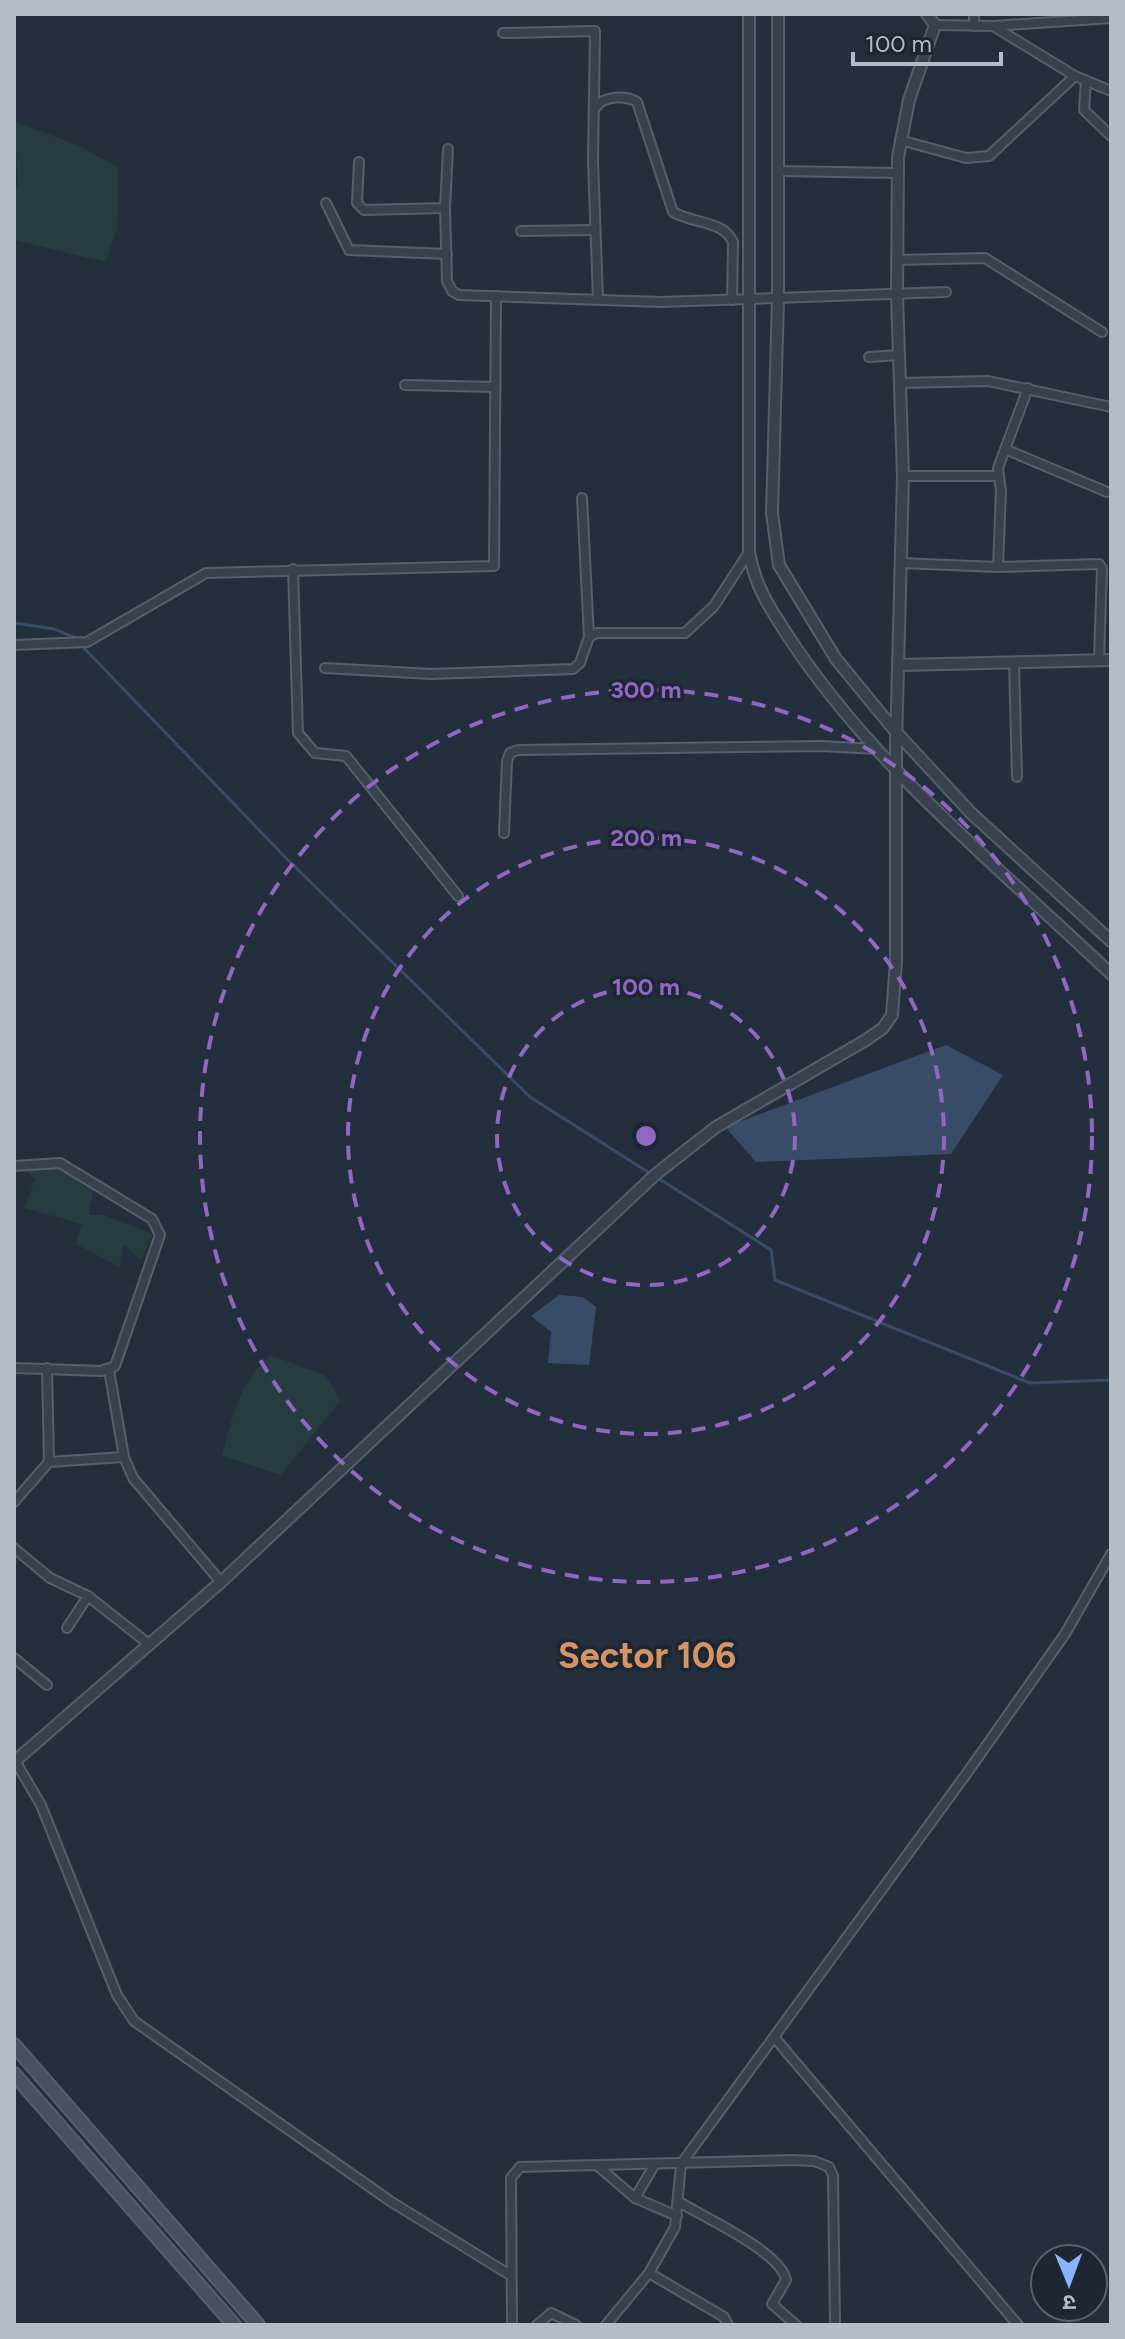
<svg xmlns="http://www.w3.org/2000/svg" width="1125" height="2339" font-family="Figtree,'Noto Sans Devanagari',sans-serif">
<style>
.green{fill:#263c3f}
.water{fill:#394c67}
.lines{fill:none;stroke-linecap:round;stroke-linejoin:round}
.stream{stroke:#394c67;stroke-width:3}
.minor-casing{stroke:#565f6c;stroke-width:12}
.tertiary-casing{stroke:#565f6c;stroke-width:14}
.secondary-casing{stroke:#565f6c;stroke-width:16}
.minor{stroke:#38414e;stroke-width:8}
.tertiary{stroke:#38414e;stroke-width:10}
.secondary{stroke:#465061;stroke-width:12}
.ring{fill:none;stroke:#9266c3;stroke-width:4;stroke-dasharray:14 10}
.labels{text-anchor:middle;stroke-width:7;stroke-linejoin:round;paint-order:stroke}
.district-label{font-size:36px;font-weight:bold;fill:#d59563;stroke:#1d2633}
.centre{fill:#9266c3;stroke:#1d2633;stroke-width:4}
.ring-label{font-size:24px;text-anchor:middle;font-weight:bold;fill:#9266c3;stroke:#1d2633;stroke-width:7;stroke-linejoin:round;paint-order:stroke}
</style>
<rect width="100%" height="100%" fill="#242f3e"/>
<!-- green -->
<g class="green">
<path d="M14,121L77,145L118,167L117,228L106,262L14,240V195L18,183Z"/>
<path d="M49,1166L75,1174L93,1187L89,1215H104L153,1234L141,1260L124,1244L119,1267L76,1244L82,1224L24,1208L35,1180L27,1171Z"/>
<path d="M270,1355L325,1375L341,1400L281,1475L222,1456C232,1417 239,1383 270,1355Z"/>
</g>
<!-- water -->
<g class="water">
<path d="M946,1045L1003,1075L951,1154L756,1162L725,1127Z"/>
<path d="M559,1295L583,1297L596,1307L589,1365L548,1363L551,1332L531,1316Z"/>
</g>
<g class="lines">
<!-- stream -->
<g class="stream">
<path d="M14,623L54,629L76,638"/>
<path d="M84,648L285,857L530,1097L651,1174"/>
<path d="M658,1178L771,1250L775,1280L1030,1383L1111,1380"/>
</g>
<!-- minor casing -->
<g class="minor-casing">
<g id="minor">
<path d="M974,14V26"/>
<path d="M935,25L993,26L1111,18"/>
<path d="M993,26L1075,76L1111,91"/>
<path d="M503,33L595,31L593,161L598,299"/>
<path d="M1086,81L1084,110L1111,136"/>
<path d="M597,106C604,96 626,95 637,102L673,212C693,224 723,220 733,242L732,300"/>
<path d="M900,140L966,158L989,156L1075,76"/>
<path d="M448,149L445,208L447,281L452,291L459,295L661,302L946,292"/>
<path d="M359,162L357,203L364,210L445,208"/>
<path d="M778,171L898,173"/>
<path d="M326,203L349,250L447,254"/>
<path d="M521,231L595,230"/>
<path d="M897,260L985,258L1102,332"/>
<path d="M869,357L899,355"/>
<path d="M900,383L988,381L1111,407"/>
<path d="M405,385L495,387"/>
<path d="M1005,449L1107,492"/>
<path d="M903,476H999"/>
<path d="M582,498L589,637"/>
<path d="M901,563L998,567L1099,564L1102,568L1099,660"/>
<path d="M998,567L1001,491L998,468L1028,388"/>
<path d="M293,569L298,733L315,753L346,756L458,896"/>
<path d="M14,645L87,642L206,573L494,566L496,296"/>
<path d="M1014,662L1017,777"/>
<path d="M325,668L431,674L573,669L580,663L589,637L596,633H685L714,606L749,552"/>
<path d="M504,833L507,761L510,753L518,750L821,746L877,749"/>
<path d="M14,1166L60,1163L152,1219L160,1235L115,1366L101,1371L14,1368"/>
<path d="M47,1368L49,1462"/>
<path d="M109,1370L124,1457L133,1478L221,1582"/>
<path d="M14,1502L49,1462L124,1457"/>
<path d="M14,1548L50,1578L88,1596L150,1645"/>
<path d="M67,1628L88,1596"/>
<path d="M14,1658L47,1685"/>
<path d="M14,1759L41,1805L117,1995L134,2021L390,2201L510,2275"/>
<path d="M774,2037L1018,2325"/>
<path d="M599,2167L635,2198L677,2216"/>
<path d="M635,2198L655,2164"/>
<path d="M679,2202C704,2217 781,2252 786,2280L772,2304L796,2325"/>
<path d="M649,2273L724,2317L728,2325"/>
<path d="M512,2325L511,2178L520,2167L793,2160L814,2161L829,2167L833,2176L835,2325"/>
<path d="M537,2325L551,2313L576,2325"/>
<path d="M606,2325L649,2273L675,2227L681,2164L967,1773L1065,1634L1111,1554"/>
</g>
</g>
<!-- tertiary casing -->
<g class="tertiary-casing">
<g id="tertiary">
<path d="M749,14V552C755,587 771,610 790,639C875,768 1000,868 1111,974"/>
<path d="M778,14V300L772,513L779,565L836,659L896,732L971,813L1111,941"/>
<path d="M899,665L1111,660"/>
<path d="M14,1762L221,1582L656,1174L716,1127L866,1040L883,1028L892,1015L896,962V745L903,476L897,295L898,157L909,100L935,25L927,14"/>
</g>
</g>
<!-- secondary casing -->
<g class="secondary-casing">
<g id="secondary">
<path d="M14,2045L258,2325"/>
<path d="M14,2074L234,2325"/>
</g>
</g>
<!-- minor -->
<use href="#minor" class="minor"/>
<!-- tertiary -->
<use href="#tertiary" class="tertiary"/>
<!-- secondary -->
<use href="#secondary" class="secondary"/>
</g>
<!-- distance rings -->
<g class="ring">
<circle cx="646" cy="1136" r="149"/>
<circle cx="646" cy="1136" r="298"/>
<circle cx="646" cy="1136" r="446"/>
</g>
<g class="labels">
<!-- district labels -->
<g class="district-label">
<text x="647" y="1668">Sector 106</text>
</g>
</g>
<circle cx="646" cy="1136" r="12" class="centre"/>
<g class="ring-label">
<text x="646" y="698">300 m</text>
<text x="646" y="846">200 m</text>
<text x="646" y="995">100 m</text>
</g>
<!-- border -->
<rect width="1125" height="2339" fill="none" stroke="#b4bcc9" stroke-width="32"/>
<!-- north arrow -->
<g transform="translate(1069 2283) rotate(179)"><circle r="38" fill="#1d2633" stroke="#59626f" stroke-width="2"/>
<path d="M0-6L14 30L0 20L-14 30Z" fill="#8ab4f8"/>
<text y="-12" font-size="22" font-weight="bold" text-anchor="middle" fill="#b4bcc9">उ</text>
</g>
<!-- scale -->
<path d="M853 52v12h148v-12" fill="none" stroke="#b4bcc9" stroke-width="4"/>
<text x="865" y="52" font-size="24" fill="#b4bcc9" stroke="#1d2633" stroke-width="6" paint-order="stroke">100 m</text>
</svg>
